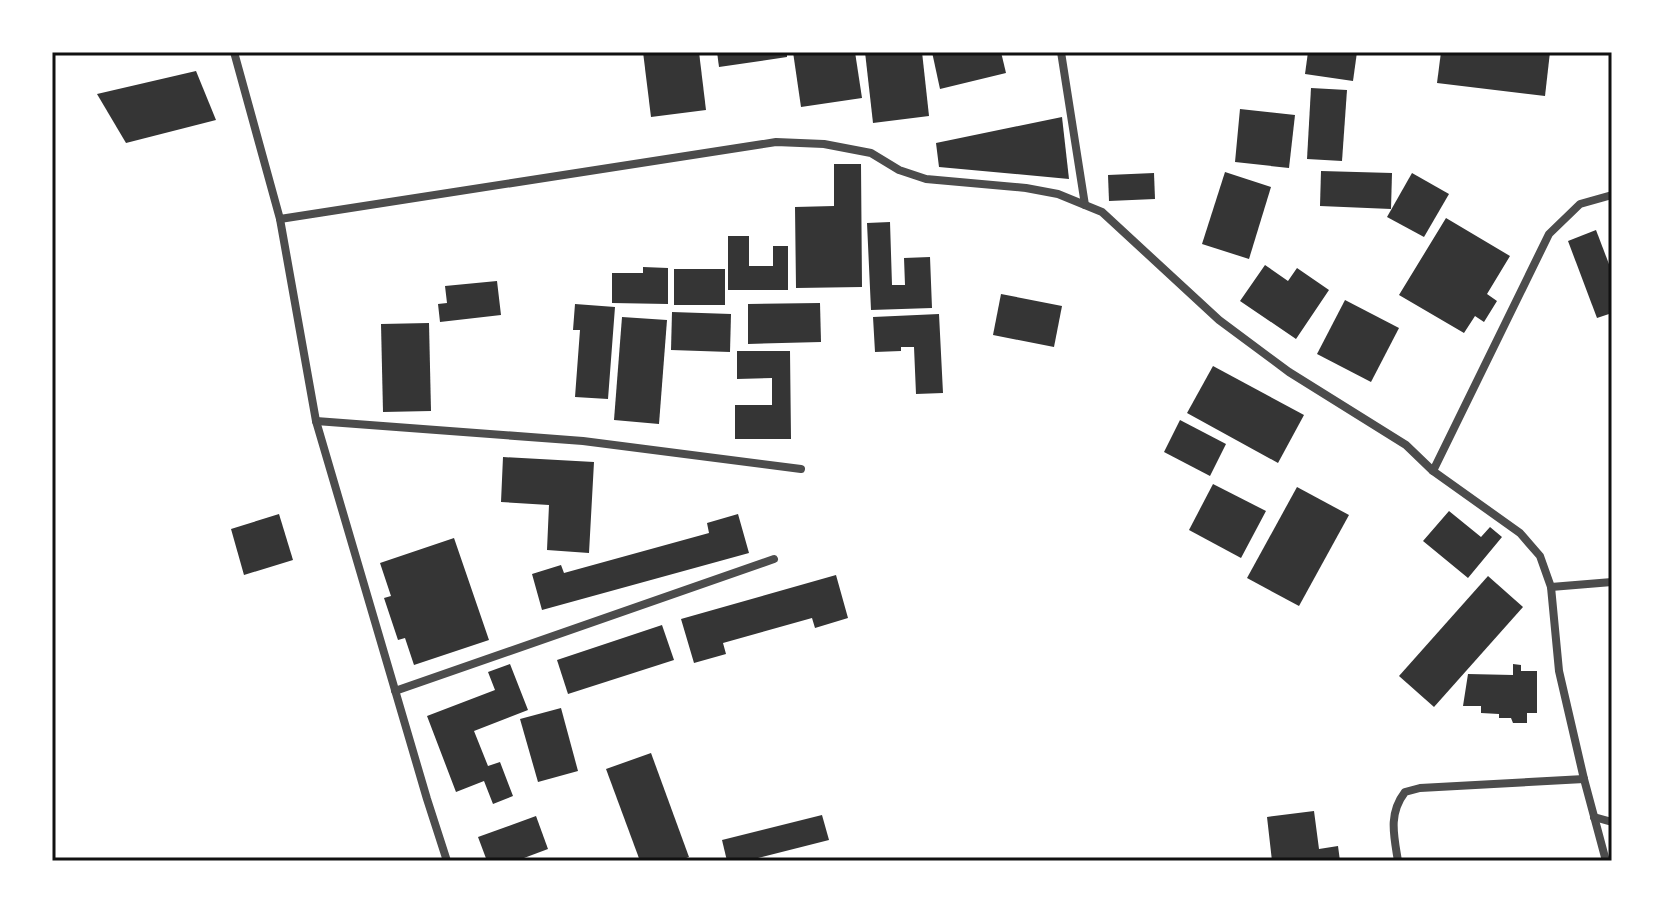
<svg xmlns="http://www.w3.org/2000/svg" width="1664" height="913" font-family="Barlow,sans-serif">
<style>
.building{fill:#353535}
.lines{fill:none;stroke-linecap:round;stroke-linejoin:round}
.minor{stroke:#4c4c4c;stroke-width:8}
.neatline{fill:none;stroke:#111;stroke-width:3}
</style>
<rect width="100%" height="100%" fill="#fff"/>
<!-- building -->
<g class="building">
<path d="M643,52H699L706,110L651,117Z"/>
<path d="M717,52H787V57L719,67Z"/>
<path d="M793,52H855L862,98L801,107Z"/>
<path d="M865,52H922L929,116L873,123Z"/>
<path d="M932,52H1001L1006,73L940,89Z"/>
<path d="M1308,52H1357L1353,81L1305,74Z"/>
<path d="M1441,52H1550L1545,96L1437,83Z"/>
<path d="M196,71L216,120L126,143L97,94Z"/>
<path d="M1311,88L1347,90L1342,161L1307,159Z"/>
<path d="M1240,109L1295,115L1289,168L1235,162Z"/>
<path d="M1062,117L1069,179L939,167L936,143Z"/>
<path d="M834,164H861L862,287L796,288L795,207L834,206Z"/>
<path d="M1321,171L1392,173L1391,209L1320,206Z"/>
<path d="M1225,172L1271,187L1249,259L1202,244Z"/>
<path d="M1154,173L1155,199L1109,201L1108,175Z"/>
<path d="M1412,173L1449,194L1424,237L1387,217Z"/>
<path d="M1446,218L1510,256L1487,294L1497,301L1484,322L1475,316L1464,333L1399,295Z"/>
<path d="M890,222L892,285H905L904,258L930,257L932,308L871,310L867,223Z"/>
<path d="M1596,230L1612,272V313L1597,318L1568,241Z"/>
<path d="M728,236H749V266H773V246H788V290H728Z"/>
<path d="M1265,265L1288,281L1297,268L1329,290L1296,339L1240,301Z"/>
<path d="M643,267L668,268V304L612,303V273H643Z"/>
<rect x="674" y="269" width="51" height="36"/>
<path d="M497,281L501,315L440,322L438,304L447,303L445,286Z"/>
<path d="M1001,294L1062,306L1054,347L993,335Z"/>
<path d="M1345,300L1399,328L1371,382L1317,354Z"/>
<path d="M820,303L821,342L748,344V304Z"/>
<path d="M575,304L615,307L608,399L575,397L580,330H573Z"/>
<path d="M672,312L731,314L730,352L671,350Z"/>
<path d="M939,314L943,393L916,394L914,347H901V351L875,352L873,317Z"/>
<path d="M622,317L667,320L659,424L614,420Z"/>
<path d="M429,323L431,411L383,412L381,324Z"/>
<path d="M737,351H790L791,439H735V405H772V378L737,379Z"/>
<path d="M1213,366L1304,415L1278,463L1187,413Z"/>
<path d="M1180,420L1226,444L1210,476L1164,452Z"/>
<path d="M503,457L594,462L589,553L547,550L549,505L501,502Z"/>
<path d="M1213,484L1266,511L1241,558L1189,530Z"/>
<path d="M1297,487L1349,515L1299,606L1247,578Z"/>
<path d="M1449,511L1481,537L1490,527L1502,537L1468,578L1423,541Z"/>
<path d="M279,514L293,560L244,575L231,529Z"/>
<path d="M738,514L749,553L542,610L532,574L561,565L564,573L709,533L707,523Z"/>
<path d="M454,538L489,640L414,665L405,638L398,640L384,598L391,596L380,563Z"/>
<path d="M836,575L848,618L815,628L812,618L723,643L726,654L694,663L681,619Z"/>
<path d="M1488,576L1523,607L1434,707L1399,676Z"/>
<path d="M662,625L674,660L568,694L557,660Z"/>
<path d="M510,664L528,710L474,731L488,766L500,762L513,796L493,804L484,781L456,792L427,716L495,690L488,672Z"/>
<path d="M1513,664L1521,665V671H1537V713H1527V723H1513L1511,718H1499V714L1481,713V706H1463L1468,674L1513,675Z"/>
<path d="M561,708L578,771L538,782L520,719Z"/>
<path d="M651,753L689,857L678,861H640L606,769Z"/>
<path d="M1314,811L1319,849L1338,846L1340,861H1272L1267,817Z"/>
<path d="M822,815L829,840L746,861H727L722,840Z"/>
<path d="M536,816L548,849L516,861H487L478,837Z"/>
</g>
<g class="lines">
<!-- minor -->
<g class="minor">
<path d="M234,52L280,219L316,421L427,799L447,861"/>
<path d="M1061,52L1085,205"/>
<path d="M280,219L776,142L824,144L871,153L899,170L926,179L1026,188L1058,194L1102,212L1219,320L1289,372L1406,445L1433,471L1520,533L1540,556L1551,587L1559,671L1584,779L1606,861"/>
<path d="M316,421L583,441L801,469"/>
<path d="M1433,471L1549,234L1580,204L1612,195"/>
<path d="M1551,587L1612,582"/>
<path d="M395,691L774,559"/>
<path d="M1594,817L1612,822"/>
<path d="M1398,861C1394,836 1388,814 1405,792L1420,788L1584,779"/>
</g>
</g>
<!-- border -->
<rect width="1664" height="913" fill="none" stroke="#ffffff" stroke-width="108"/>
<rect x="54" y="54" width="1556" height="805" class="neatline"/>
</svg>
